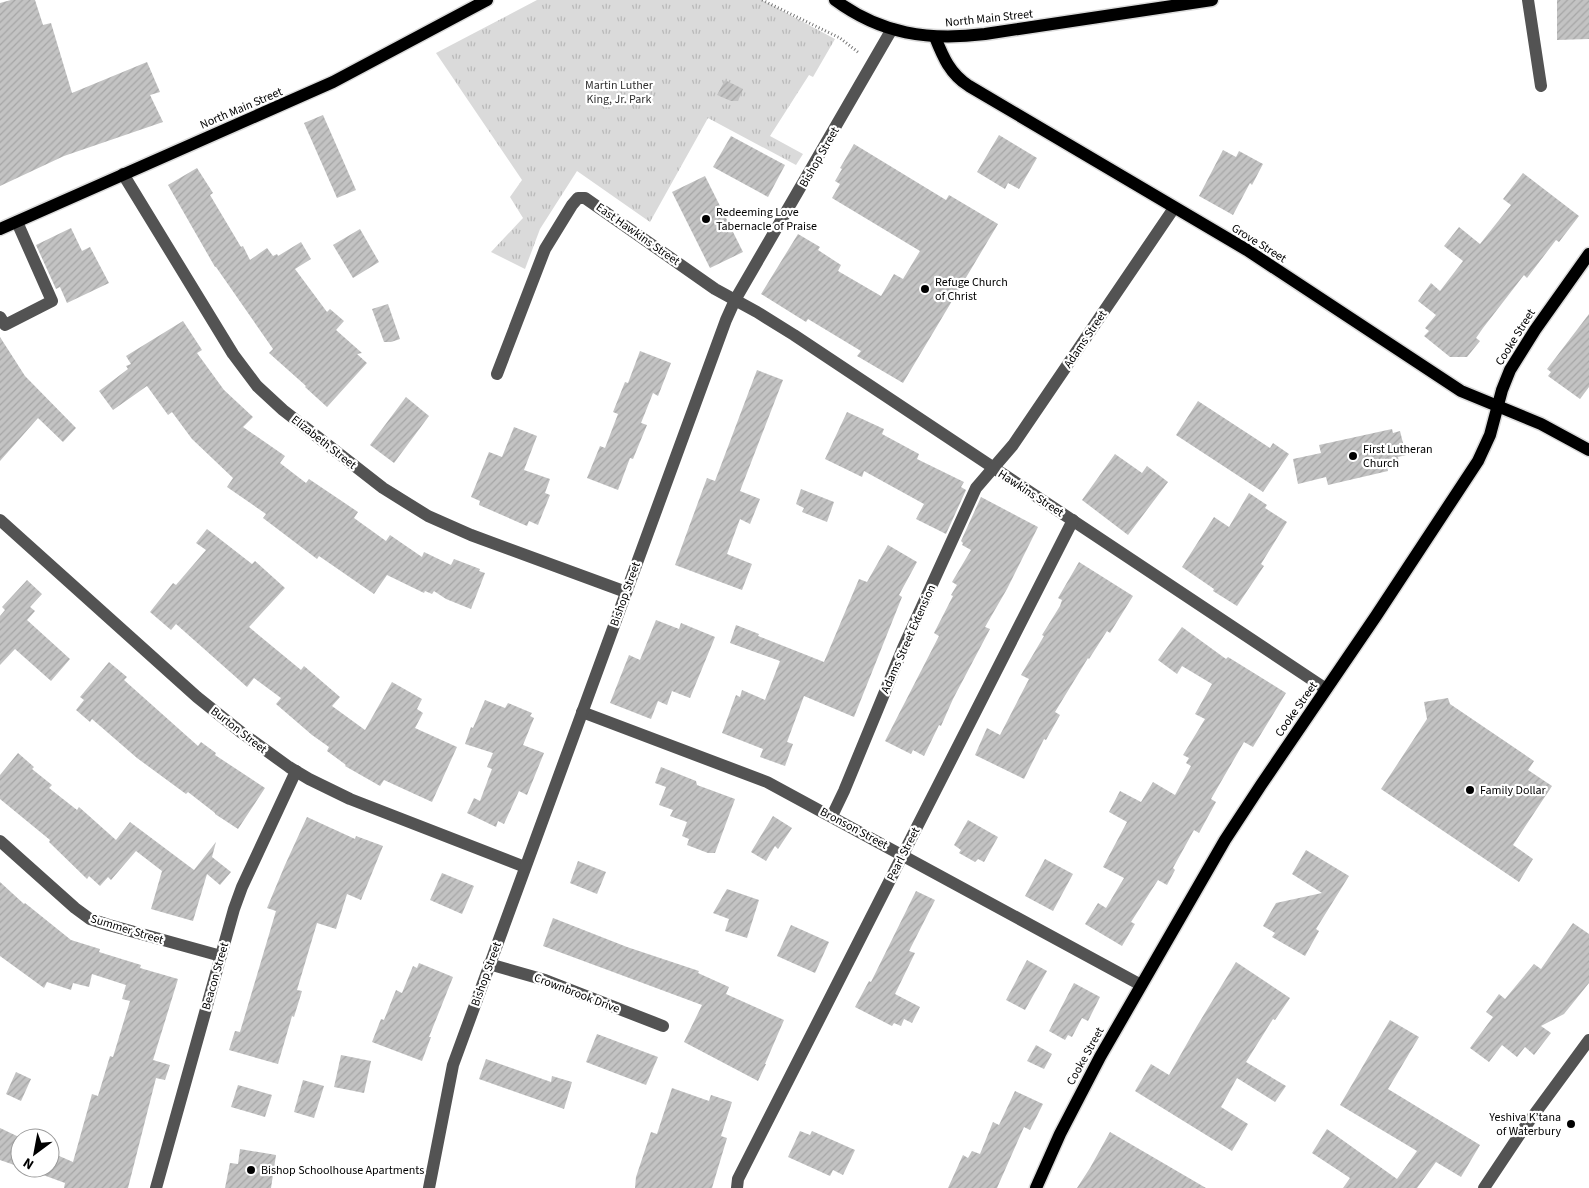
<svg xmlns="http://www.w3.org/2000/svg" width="1589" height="1188" font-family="'Source Sans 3',sans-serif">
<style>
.park{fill:url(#park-tufts)}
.building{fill:url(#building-hatch)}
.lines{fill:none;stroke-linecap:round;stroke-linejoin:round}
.major-casing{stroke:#dbdbdb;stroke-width:15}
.path{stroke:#757575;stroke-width:3;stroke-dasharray:1 2.5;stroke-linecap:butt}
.minor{stroke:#535353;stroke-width:12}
.major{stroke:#000;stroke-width:12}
.poi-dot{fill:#000;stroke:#fff;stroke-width:2}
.labels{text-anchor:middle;stroke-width:4.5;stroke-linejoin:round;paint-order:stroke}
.street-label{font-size:12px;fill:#000;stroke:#fff}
.park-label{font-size:12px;fill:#313131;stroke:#fff}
.poi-label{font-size:12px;fill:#000;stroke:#fff;text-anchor:start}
</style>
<defs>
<pattern id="park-tufts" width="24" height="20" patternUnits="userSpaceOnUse" patternTransform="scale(1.25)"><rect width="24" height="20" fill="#dadada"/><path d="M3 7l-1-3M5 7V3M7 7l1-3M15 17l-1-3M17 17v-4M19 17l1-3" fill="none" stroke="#b9b9b9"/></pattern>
<pattern id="building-hatch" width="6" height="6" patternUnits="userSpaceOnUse" patternTransform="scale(1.25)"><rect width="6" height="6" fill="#c3c3c3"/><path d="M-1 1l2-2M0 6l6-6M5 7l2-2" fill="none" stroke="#a6a6a6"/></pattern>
</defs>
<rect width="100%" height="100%" fill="#fff"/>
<!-- park -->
<path class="park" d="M537,0H762L835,39L813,77L809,75L770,136L803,154L796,165L708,118L650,222L577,171L540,229L525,269L491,252L523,218L510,197L522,180L436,53Z"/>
<!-- building -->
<g class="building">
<path d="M11,0H35L43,25L51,23L72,93L147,62L160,92L150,95L163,122L64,156L0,186V3Z"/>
<path d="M1557,0H1589V39L1557,40Z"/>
<path d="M725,80L743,89L738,101H731L717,95Z"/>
<path d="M323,115L356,190L337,198L304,123Z"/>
<path d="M999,135L1037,158L1019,189L1008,183L1005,189L977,172Z"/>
<path d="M731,136L785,165L768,197L713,167Z"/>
<path d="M854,144L946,200L949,195L998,224L903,383L857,356L861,351L808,319L806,322L761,294L798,234L820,247L818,250L841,265L838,271L881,296L894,274L903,279L920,251L832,198L840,184L835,181L842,169L840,168Z"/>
<path d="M1223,150L1236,157L1239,151L1263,164L1252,185L1250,183L1233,215L1199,196Z"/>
<path d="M197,168L213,193L210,195L241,247L243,246L250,260L267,248L273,256L277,254L278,256L301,242L311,259L295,269L327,312L330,309L344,321L336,330L362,353L357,354L367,363L327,407L305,387L306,386L269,353L273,349L216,267H215L168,185Z"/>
<path d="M1523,173L1579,216L1559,242L1556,240L1527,278L1524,275L1483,328L1476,338L1480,341L1467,357H1450L1424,336L1429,331L1425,328L1436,315L1418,301L1431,283L1440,291L1463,261L1444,246L1459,227L1480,244L1511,205L1503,199Z"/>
<path d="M705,176L743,252L710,268L672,192Z"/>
<path d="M71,228L82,251L90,247L109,283L67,303L60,287L56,289L36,245Z"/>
<path d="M360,229L379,262L353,278L333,245Z"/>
<path d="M388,304L400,339L391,342H384L372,309Z"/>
<path d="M1589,314V387L1580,399L1548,376L1551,372L1547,369Z"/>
<path d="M183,321L202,350L197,353L224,390L253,417L243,427L285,456L280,463L306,483L309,479L358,512L354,518L386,541L390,535L422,557L424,552L451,565L454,559L480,569L479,571L485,573L471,609L446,599L434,591L432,594L425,591L424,593L387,575L374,594L319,556L317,559L263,518L266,514L227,487L233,478L192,439L172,412L168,415L147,386L113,410L99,391L128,369L126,366L131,364L126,356Z"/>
<path d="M0,337L25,376L76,428L63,442L38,418L0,461Z"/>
<path d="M640,351L671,363L658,396L653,393L641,423L647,425L633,459L630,458L618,490L587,478L600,446L605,448L618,414L613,412L625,382L628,383Z"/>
<path d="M757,370L783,380L740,491L760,499L750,524L740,519L727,554L752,564L742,590L675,565L707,478L715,481Z"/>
<path d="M406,397L429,416L394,463L370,445Z"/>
<path d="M1198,401L1270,448L1273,443L1289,454L1263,492L1176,435Z"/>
<path d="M847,412L884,429L882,434L919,454L917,459L964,482L961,487L966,490L946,534L916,519L924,504L864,471L862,477L825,459Z"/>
<path d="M514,427L537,436L524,470L550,479L545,493L550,495L538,525L529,521L527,526L479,505L480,501L471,497L489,452L502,457Z"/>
<path d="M1392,429L1393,433L1400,431L1406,455L1398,457L1399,462L1387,465L1388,471L1328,485L1326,477L1298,484L1293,459L1321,453L1319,445Z"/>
<path d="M1115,454L1142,473L1147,466L1168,482L1128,535L1082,500Z"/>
<path d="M801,489L834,502L827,522L802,512L804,508L796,504Z"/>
<path d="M1249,493L1267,505L1265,508L1287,522L1261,564L1264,566L1237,606L1213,591L1214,589L1182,567L1214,517L1229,527Z"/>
<path d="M981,497L1038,527L1007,589L985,627L990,629L953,699L941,726L939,725L924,756L913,750L911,754L885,741L939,636L934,633L953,596L951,595L957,585L952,582L971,550L962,545L963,543L961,541Z"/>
<path d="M207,529L252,564L255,561L285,588L249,627L301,670L304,666L340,697L332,706L365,730L392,682L422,699L417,709L423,713L415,728L457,747L432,802L384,780L380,786L345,766L346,765L327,751L329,747L312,735L276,704L281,698L254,678L247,687L176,624L171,630L150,612L173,583L176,585L206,550L196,543Z"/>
<path d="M888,545L917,562L899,595L902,597L854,717L804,696L787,742L793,744L785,766L760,757L763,749L722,733L736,695L740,697L742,690L765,700L780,661L730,643L736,625L759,634L758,636L824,662L859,579L867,582Z"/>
<path d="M1079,562L1133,596L1110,633L1107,631L1089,659L1088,658L1055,712L1060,715L1046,740L1044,739L1024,779L975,755L987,728L1000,735L1029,679L1021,675L1044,636L1042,635L1060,606L1062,600L1058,598Z"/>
<path d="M27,580L42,594L30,607L35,611L27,620L70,659L51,681L15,649L0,665V616L5,610L2,607Z"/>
<path d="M656,620L679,629L681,623L715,637L690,698L672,691L667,705L658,701L651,719L610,703L629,655L640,660Z"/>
<path d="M1182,627L1226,659L1228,657L1286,693L1253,747L1244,742L1211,799L1216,802L1199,833L1194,830L1173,868L1175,870L1167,885L1158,880L1131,922L1135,924L1122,946L1085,924L1098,903L1106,908L1124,878L1103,867L1127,822L1109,812L1120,791L1141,802L1153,782L1175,795L1191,766L1186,763L1189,758L1183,755L1205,719L1195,714L1212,684L1182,666L1177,674L1158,660Z"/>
<path d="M109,662L127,677L124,680L198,746L201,742L216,753L215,755L265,788L238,829L215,814V813L188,792L186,794L137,758L92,719L90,722L76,710L84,700L80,697Z"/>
<path d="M1448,698L1450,704L1534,761L1528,770L1552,786L1513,845L1533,859L1519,882L1381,789L1427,719L1424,702Z"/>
<path d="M485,700L505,708L508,703L532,713L530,716L534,718L523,745L544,753L527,795L519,791L504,824L498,821L496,827L467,813L474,798L480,801L492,769L487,767L493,753L465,744L471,727L473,728Z"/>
<path d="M18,753L34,767L32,769L52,785L49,788L77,810L79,807L116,840L130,822L194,870L216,842L212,857L231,872L220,885L207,874L193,921L151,909L162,871L136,851L111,880L108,877L100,886L89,876L87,879L49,842L50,840L0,799V775Z"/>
<path d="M661,767L696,781L697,785L735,799L715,853H708L687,845L689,839L682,836L687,822L670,816L673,810L659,805L666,787L655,783Z"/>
<path d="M773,816L792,828L778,849L775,846L766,861L751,852Z"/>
<path d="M307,817L355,839L356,836L383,846L361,900L347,894L336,929L317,923L297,990L302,991L294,1017L292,1016L278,1064L229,1050L235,1031L240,1032L276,911L267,908L285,865Z"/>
<path d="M968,820L998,837L984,862L978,859L975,862L959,853L961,850L954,845Z"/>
<path d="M1306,850L1349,876L1316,929L1319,931L1305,956L1272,937L1275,933L1263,926L1276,903L1322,893L1292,874Z"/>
<path d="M1045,859L1073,874L1053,911L1025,896Z"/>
<path d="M578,861L606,872L597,894L570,883Z"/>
<path d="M442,873L474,886L462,914L430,900Z"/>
<path d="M0,882L24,904L25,903L71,940L100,949L99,952L141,965L140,968L178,979L153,1060L170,1065L165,1080L156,1078L128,1188H64L65,1183L24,1168H50V1152L73,1162L92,1094L98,1096L110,1056L113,1057L130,1001L122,999L126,985L92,974L89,987L73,983L71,990L47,982L44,988L0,956Z"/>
<path d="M727,889L759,900L747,938L725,931L729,919L713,913Z"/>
<path d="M916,891L935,900L909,951L915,953L895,994L920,1007L912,1023L904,1019L901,1026L894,1023L892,1026L855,1007L869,981L871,982Z"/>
<path d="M553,918L627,947L699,971L698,973L729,987L726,994L784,1020L765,1064H766L758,1081L684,1042L702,1005L543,946Z"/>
<path d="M1573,923L1589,934V983L1564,1014L1541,1026L1551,1033L1534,1055L1525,1047L1517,1057L1502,1045L1489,1062L1470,1048L1493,1017L1486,1012L1499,994L1505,999L1534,964L1541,969Z"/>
<path d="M791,925L829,942L815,973L777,956Z"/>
<path d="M1027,960L1047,971L1025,1010L1006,1000Z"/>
<path d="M1236,962L1290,998L1275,1020L1273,1019L1246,1062L1286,1086L1275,1102L1237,1078L1221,1107L1248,1124L1232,1151L1135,1091L1151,1064L1169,1075L1197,1026Z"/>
<path d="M419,963L453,977L429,1037H431L422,1061L372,1042L381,1019L384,1020L396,990L402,993L413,966L417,968Z"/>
<path d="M1074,983L1100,997L1088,1021L1082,1018L1072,1037L1068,1035L1065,1040L1049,1031Z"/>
<path d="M1390,1020L1419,1037L1388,1089L1480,1145L1461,1177L1436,1162L1417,1188H1343L1350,1178L1312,1153L1327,1129L1397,1179L1417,1151L1340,1105Z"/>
<path d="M597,1034L658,1057L646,1085L586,1062Z"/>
<path d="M1036,1045L1052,1054L1044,1069L1027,1061Z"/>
<path d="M341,1055L371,1061L364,1093L334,1087Z"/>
<path d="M486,1059L551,1082L552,1076L572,1082L564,1109L479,1079Z"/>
<path d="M16,1072L31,1079L21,1101L6,1094Z"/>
<path d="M303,1080L324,1086L314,1118L294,1112Z"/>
<path d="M238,1085L272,1095L265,1117L231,1107Z"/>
<path d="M672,1088L709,1101L711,1095L732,1102L721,1136L727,1138L712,1188H635L636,1177L651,1132L657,1134Z"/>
<path d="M1015,1091L1043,1104L1030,1130L1024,1127L997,1188H948L963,1155L968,1158L972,1151L980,1154L993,1122L999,1125Z"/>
<path d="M0,1128L21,1138L20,1167L0,1160Z"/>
<path d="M800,1131L810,1135L812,1131L855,1150L843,1175L833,1170L830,1176L788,1157Z"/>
<path d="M1110,1132L1206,1188H1077L1090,1168Z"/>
<path d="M240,1149L276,1155L271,1188H225L230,1163L238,1164Z"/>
</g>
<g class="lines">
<!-- major casing -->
<g class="major-casing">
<g id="major">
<path d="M835,0C881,34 928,41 985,34L1212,0"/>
<path d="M935,37C943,57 950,74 969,86L1247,250L1461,391L1541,424L1589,450"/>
<path d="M0,229L333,82L487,0"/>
<path d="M1036,1188L1060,1134L1100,1057L1225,840L1261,785L1376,616L1478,461L1490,435L1502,390L1510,370L1535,330L1589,254"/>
</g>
</g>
<!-- path -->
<path class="path" d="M762,0L840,38L859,53"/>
<!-- minor -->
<g class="minor">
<path d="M1528,0L1541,86"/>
<path d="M123,174L233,354L257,386L283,410L383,488L428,516L471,535L626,592"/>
<path d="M0,317L5,325L52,301L17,222"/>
<path d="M497,374L545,249L572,205L578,198H585L715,289L757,312L794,335L1326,689"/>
<path d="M0,520L197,697L242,733L289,767L309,779L350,799L525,867"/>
<path d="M582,712L767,782L1141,985"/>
<path d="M832,816L844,791L903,648L976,488L1013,445L1174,208"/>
<path d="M0,841L75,908L90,919L109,925L221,956"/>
<path d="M489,964L545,980L663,1026"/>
<path d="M156,1188L234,909L242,887L296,771"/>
<path d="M429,1188L453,1065L726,320L735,300L892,29"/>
<path d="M737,1188L738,1179L1073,520"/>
<path d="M1484,1188L1522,1131L1589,1040"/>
</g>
<!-- major -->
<use href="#major" class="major"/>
</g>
<!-- markers -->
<g class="poi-dot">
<circle cx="706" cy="219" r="5"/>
<circle cx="925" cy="289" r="5"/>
<circle cx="1353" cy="456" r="5"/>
<circle cx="1470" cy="790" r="5"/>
<circle cx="1571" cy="1124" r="5"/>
<circle cx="251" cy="1170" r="5"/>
</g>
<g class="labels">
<!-- street labels -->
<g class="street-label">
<text transform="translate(989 18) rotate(-6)" y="4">North Main Street</text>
<text transform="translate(241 108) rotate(-23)" y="4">North Main Street</text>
<text transform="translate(819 157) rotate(-60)" y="4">Bishop Street</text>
<text transform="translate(638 234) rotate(35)" y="4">East Hawkins Street</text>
<text transform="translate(1259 243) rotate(32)" y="4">Grove Street</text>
<text transform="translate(1515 337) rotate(-58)" y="4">Cooke Street</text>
<text transform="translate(1085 339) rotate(-56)" y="4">Adams Street</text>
<text transform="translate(324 442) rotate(38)" y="4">Elizabeth Street</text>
<text transform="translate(1031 493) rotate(33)" y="4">Hawkins Street</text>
<text transform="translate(625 594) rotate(-70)" y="4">Bishop Street</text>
<text transform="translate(908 639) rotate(-66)" y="4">Adams Street Extension</text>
<text transform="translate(1296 709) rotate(-55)" y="4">Cooke Street</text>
<text transform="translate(239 730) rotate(38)" y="4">Burton Street</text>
<text transform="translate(854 828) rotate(28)" y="4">Bronson Street</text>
<text transform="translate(903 854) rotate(-63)" y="4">Pearl Street</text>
<text transform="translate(127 929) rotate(17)" y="4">Summer Street</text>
<text transform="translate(486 974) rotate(-70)" y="4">Bishop Street</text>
<text transform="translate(215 976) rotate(-74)" y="4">Beacon Street</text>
<text transform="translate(577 993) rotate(21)" y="4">Crownbrook Drive</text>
<text transform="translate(1085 1056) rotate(-61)" y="4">Cooke Street</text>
</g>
<!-- park labels -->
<g class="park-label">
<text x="619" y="89">Martin Luther<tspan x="619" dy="14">King, Jr. Park</tspan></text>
</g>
<!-- poi labels -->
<g class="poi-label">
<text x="716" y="216">Redeeming Love<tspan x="716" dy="14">Tabernacle of Praise</tspan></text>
<text x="935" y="286">Refuge Church<tspan x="935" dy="14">of Christ</tspan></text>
<text x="1363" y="453">First Lutheran<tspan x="1363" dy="14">Church</tspan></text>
<text x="1480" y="794">Family Dollar</text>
<text x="1561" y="1121" text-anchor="end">Yeshiva K’tana<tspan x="1561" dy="14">of Waterbury</tspan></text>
<text x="261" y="1174">Bishop Schoolhouse Apartments</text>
</g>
</g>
<!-- north arrow -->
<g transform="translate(35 1153) rotate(212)"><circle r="24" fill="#ffffff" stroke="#999999"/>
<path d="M0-4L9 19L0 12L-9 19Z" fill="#000000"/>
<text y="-8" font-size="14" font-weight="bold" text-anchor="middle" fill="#000000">N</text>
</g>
</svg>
